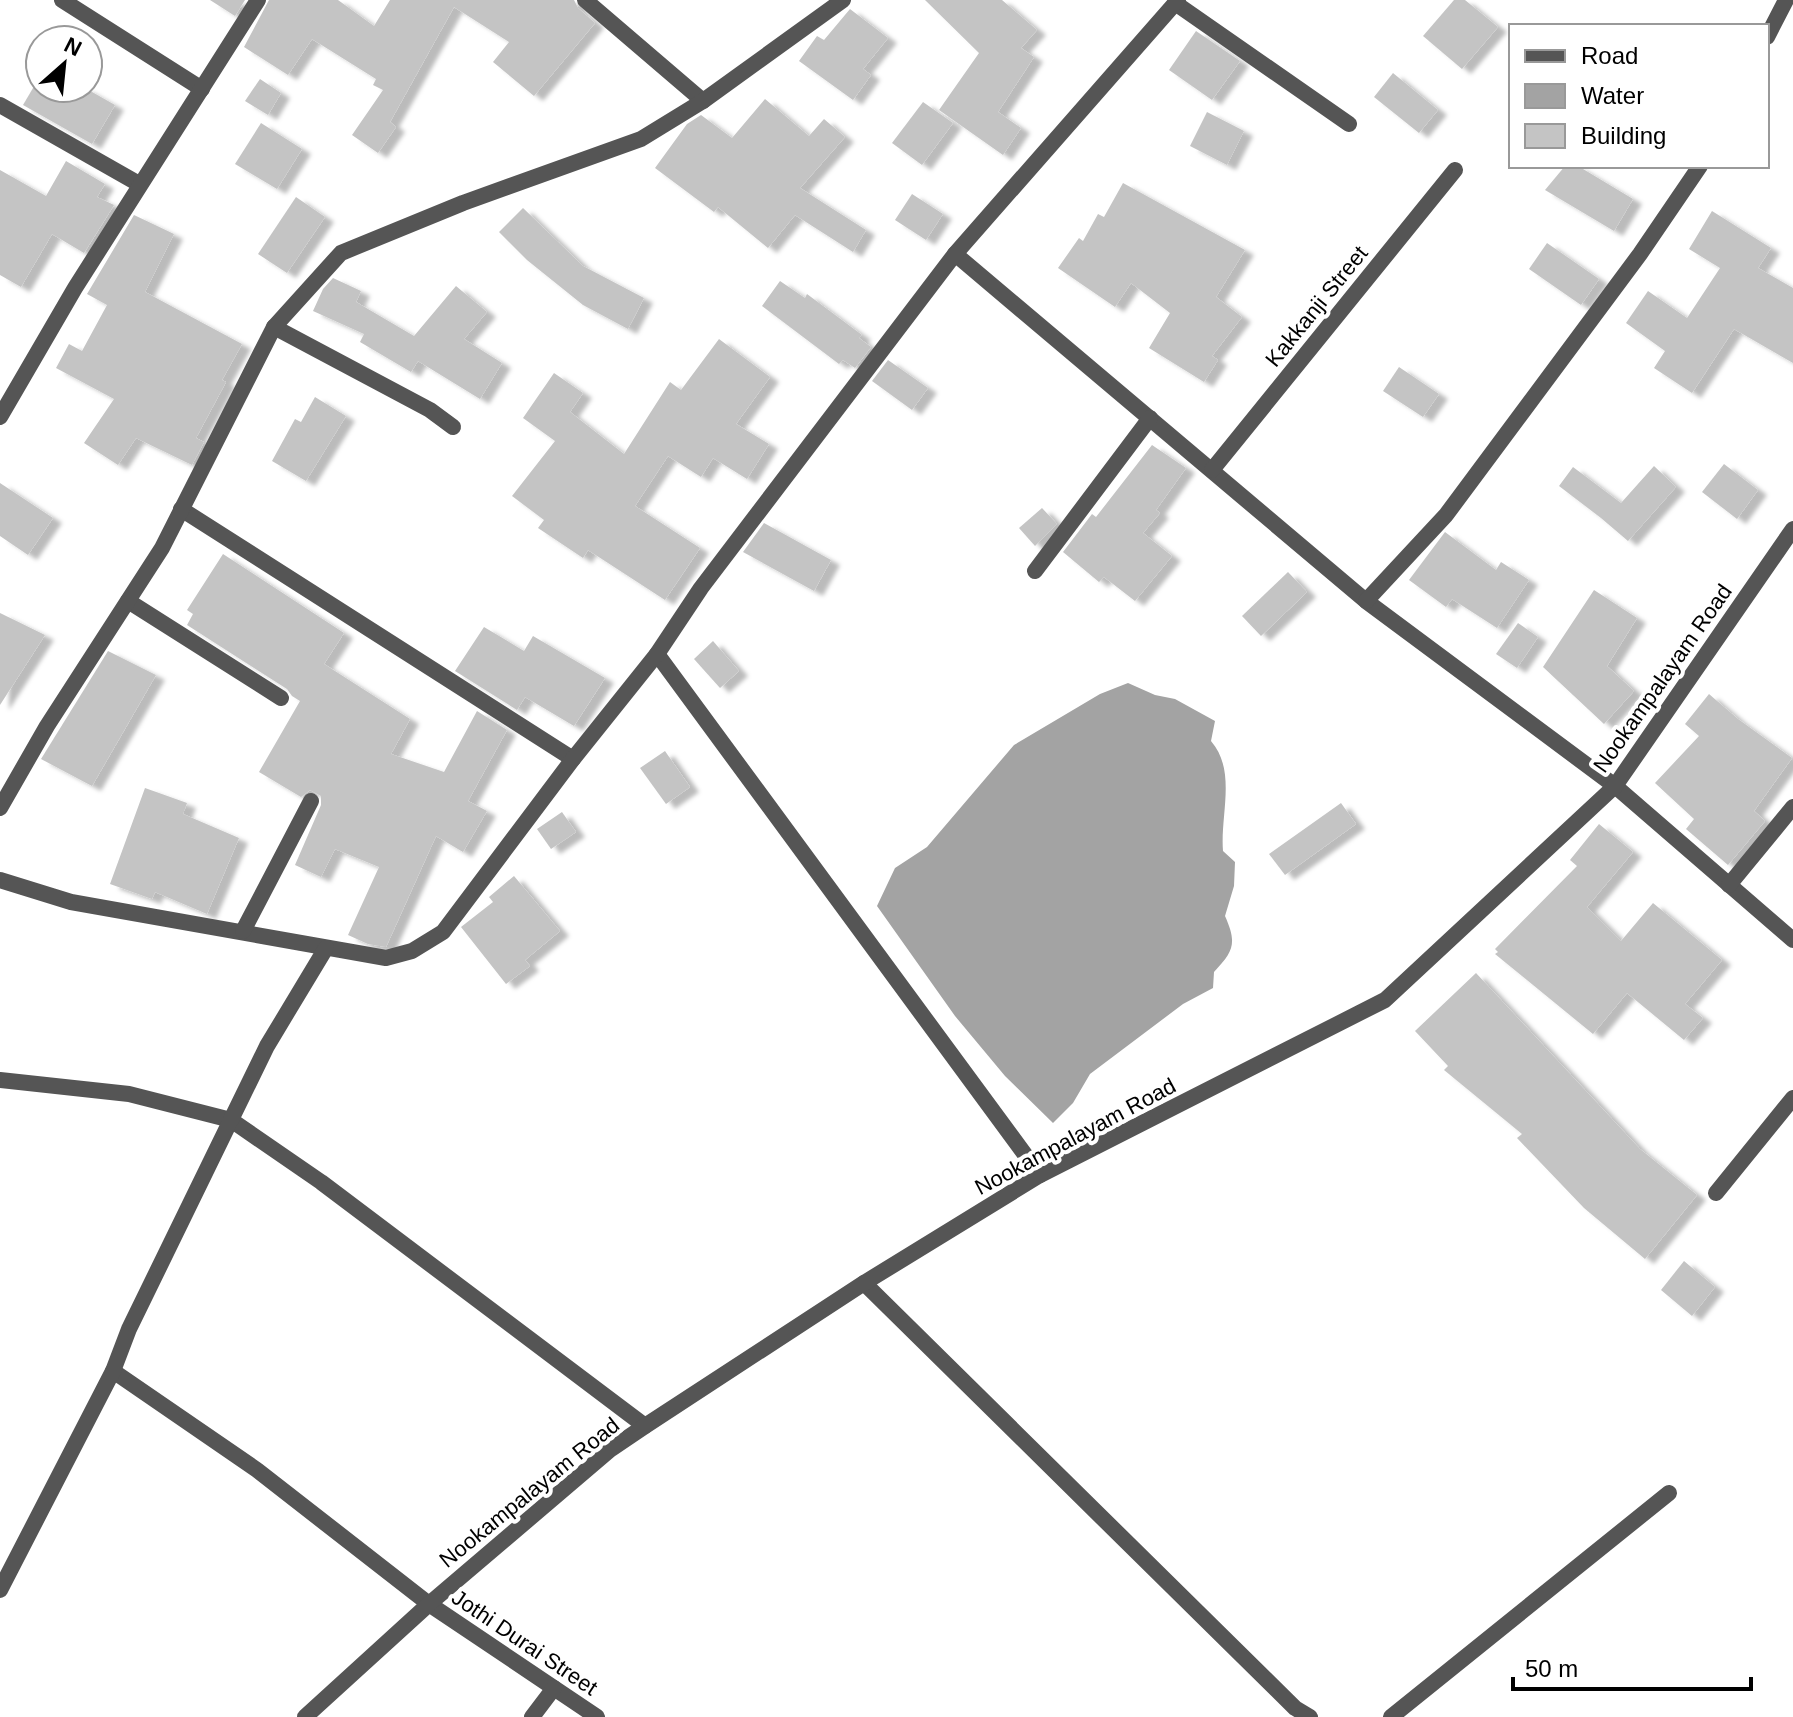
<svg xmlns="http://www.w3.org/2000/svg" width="1793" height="1717" font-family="Helvetica,sans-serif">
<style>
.water{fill:#a3a3a3}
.building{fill:#c4c4c4;filter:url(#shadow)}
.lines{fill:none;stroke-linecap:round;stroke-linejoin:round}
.minor{stroke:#555;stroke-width:16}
.tertiary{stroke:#555;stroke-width:16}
.labels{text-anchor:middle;stroke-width:8;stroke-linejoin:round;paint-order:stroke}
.street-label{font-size:22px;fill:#000;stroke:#fff}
</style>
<defs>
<filter id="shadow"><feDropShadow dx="9" dy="5" stdDeviation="2" flood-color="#0004"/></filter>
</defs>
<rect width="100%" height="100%" fill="#fff"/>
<!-- water -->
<path class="water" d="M1128,683L1155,695L1175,699L1215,721L1211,741C1237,771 1220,815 1223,851L1235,862L1234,886L1225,916C1237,943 1234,951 1214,972L1213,988L1183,1004L1090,1074L1073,1103L1053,1123L1005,1076L955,1016L877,906L895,868L927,847L1014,745L1100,694Z"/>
<!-- building -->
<g class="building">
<path d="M210,0H245L235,16Z"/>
<path d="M269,0H338L374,26L390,0H574L578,8L595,23L534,96L493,62L509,42L454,7L390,122L396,127L378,153L352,135L383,90L373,85L376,79L312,39L288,75L244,47Z"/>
<path d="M925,0H1002L1037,30L1021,48L1034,57L998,112L1021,128L1003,155L939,110L979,53Z"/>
<path d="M1454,0H1465L1498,27L1462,69L1423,36Z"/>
<path d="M850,9L888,38L863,69L871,75L853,100L799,61L817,36L824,40Z"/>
<path d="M1196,31L1240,61L1212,100L1169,70Z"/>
<path d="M1393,73L1438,110L1419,133L1374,97Z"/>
<path d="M260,79L281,93L268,115L245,101Z"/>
<path d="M33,88H85L115,105L92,144L23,105Z"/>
<path d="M765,99L809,136L824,119L845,137L800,188L866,230L853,252L795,215L768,248L718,207L714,212L655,168L687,124L701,115L732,138Z"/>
<path d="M923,102L953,123L922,165L892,143Z"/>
<path d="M1207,112L1244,131L1227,165L1190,146Z"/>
<path d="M261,123L302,149L277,189L235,164Z"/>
<path d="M66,161L105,184L97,197L114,205L84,253L52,234L21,287L0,275V170L46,196Z"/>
<path d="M1565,166H1578L1633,199L1614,231L1545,190Z"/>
<path d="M1123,183L1245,250L1216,297L1242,317L1212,356L1218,360L1204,382L1149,348L1170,313L1131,283L1115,307L1058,268L1079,238L1083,241L1098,214L1104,217Z"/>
<path d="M912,194L943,214L926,240L895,220Z"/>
<path d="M296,197L325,217L287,273L258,254Z"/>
<path d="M523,208L583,266L644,298L628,329L583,305L527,260L499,232Z"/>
<path d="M1712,211L1771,248L1758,268L1793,288V363L1734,329L1692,393L1654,368L1665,351L1626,323L1648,291L1687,318L1720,268L1689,249Z"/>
<path d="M134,215L174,234L145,292L242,344L222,380L226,382L196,438L204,442L192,465L136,438L118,465L84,443L114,399L56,368L69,344L82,351L107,305L87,294Z"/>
<path d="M1547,243L1599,279L1581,305L1529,269Z"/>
<path d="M333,278L361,291L356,302L414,336L456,286L487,312L464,339L502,363L480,399L418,361L411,372L360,342L364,334L313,311L323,289Z"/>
<path d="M780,281L805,298L807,294L862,335L859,338L871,347L855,368L843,360L839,364L762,306Z"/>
<path d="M719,339L770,377L736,424L769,444L747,479L713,458L701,477L668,456L635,506L700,548L665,600L588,550L583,558L538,528L544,520L512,496L555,441L523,418L554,373L583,393L570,412L624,454L670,382L681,390Z"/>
<path d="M888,360L928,388L912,410L872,381Z"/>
<path d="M1399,367L1439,394L1423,417L1383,391Z"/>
<path d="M315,397L346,416L306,481L272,461L295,419L301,422Z"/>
<path d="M1152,445L1186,468L1156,510L1160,513L1143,533L1172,556L1135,601L1104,577L1099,582L1063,552L1092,514L1096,517Z"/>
<path d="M1724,464L1758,490L1737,519L1702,492Z"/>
<path d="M1654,466L1676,487L1628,541L1601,518L1559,486L1573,467L1621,503Z"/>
<path d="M0,483L53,518L28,555L0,536Z"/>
<path d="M1042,508L1057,524L1035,546L1019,528Z"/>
<path d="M764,523L831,560L814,591L743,552Z"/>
<path d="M1445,532L1496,570L1501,562L1529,580L1497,628L1452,599L1446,607L1409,580Z"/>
<path d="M223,554L344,633L324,664L410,719L391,754L444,772L477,711L507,730L468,801L487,811L463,852L436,836L386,947L368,944L348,935L379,867L335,849L321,877L295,865L321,805V796L310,790L301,797L259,772L300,701L292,696L287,689L187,625L193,614L187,610Z"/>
<path d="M1288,572L1307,592L1261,636L1242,616Z"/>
<path d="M1594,590L1637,618L1607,666L1634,691L1604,724L1543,667Z"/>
<path d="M0,613L45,635L0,705Z"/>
<path d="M1518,623L1538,637L1517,668L1496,654Z"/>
<path d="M484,627L524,651L533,636L605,678L574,726L525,697L517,710L455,671Z"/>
<path d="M713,641L739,671L720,688L694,659Z"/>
<path d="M108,651L156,675L92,786L41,759Z"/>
<path d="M1709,694L1738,719L1792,758L1754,811L1765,821L1728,865L1686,829L1694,819L1655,783L1699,736L1685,724Z"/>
<path d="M665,751L690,787L666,804L640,768Z"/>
<path d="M145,788L187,803L183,814L239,838L207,914L155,892L152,899L110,884Z"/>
<path d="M1341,803L1356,824L1285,875L1269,854Z"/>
<path d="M562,812L576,832L551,849L537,829Z"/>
<path d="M1599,824L1633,852L1587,907L1621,941L1653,903L1722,960L1685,1004L1703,1018L1684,1040L1627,993L1593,1034L1495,954L1498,952L1495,949L1577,866L1570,860Z"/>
<path d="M514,876L560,931L525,960L530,966L506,984L461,927L493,902L489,897Z"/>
<path d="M1476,973L1640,1149L1697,1195L1645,1259L1584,1208L1517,1138L1522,1134L1444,1070L1448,1066L1415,1031Z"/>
<path d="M1684,1261L1715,1287L1692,1316L1661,1290Z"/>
</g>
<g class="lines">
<!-- minor -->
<g class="minor">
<path d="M62,0L202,89"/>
<path d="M585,0L703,101"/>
<path d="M1175,3L1349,124"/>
<path d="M1767,37L1786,0"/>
<path d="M0,105L139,184"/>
<path d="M955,254L1366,601L1615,786L1793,940"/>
<path d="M274,327L430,410L453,427"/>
<path d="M0,417L75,288L258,0"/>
<path d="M1212,470L1455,170"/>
<path d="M181,509L573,759"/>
<path d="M1035,571L1150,418"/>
<path d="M128,601L281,698"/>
<path d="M1366,601L1446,515L1640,254L1700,166"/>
<path d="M657,654L1040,1175"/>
<path d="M0,808L47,726L162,548L274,327L341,253L463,203L641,139L703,101L843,0"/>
<path d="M0,880L71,902L386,958L412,951L443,932L573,759L657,654L701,588L955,254L1178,0"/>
<path d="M1729,885L1793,807"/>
<path d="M243,931L311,801"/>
<path d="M0,1080L129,1094L231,1120L321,1182L645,1426"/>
<path d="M1716,1193L1793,1098"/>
<path d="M864,1283L1295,1708L1310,1717"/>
<path d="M113,1371L257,1470L429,1604L597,1717"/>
<path d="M0,1590L113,1371L129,1329L267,1046L326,948"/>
<path d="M532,1717L554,1688"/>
<path d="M1391,1717L1669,1493"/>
</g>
<!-- tertiary -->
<path class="tertiary" d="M305,1717L429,1604L611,1449L645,1426L864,1283L1040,1175L1385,1000L1615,786L1793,529"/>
</g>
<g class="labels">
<!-- street labels -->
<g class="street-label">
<text transform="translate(1316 306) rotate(-51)" y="8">Kakkanji Street</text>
<text transform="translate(1662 678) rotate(-55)" y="8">Nookampalayam Road</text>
<text transform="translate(1075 1136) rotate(-28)" y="8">Nookampalayam Road</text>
<text transform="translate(529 1492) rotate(-39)" y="8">Nookampalayam Road</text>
<text transform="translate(525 1642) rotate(34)" y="8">Jothi Durai Street</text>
</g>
</g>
<!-- legend -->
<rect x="1509" y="24" width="260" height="144" fill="#ffffff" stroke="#999999" stroke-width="2"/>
<rect x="1525" y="50" width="40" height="12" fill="#555555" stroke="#999999" stroke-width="2"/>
<text x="1581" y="64" font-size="24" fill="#000000">Road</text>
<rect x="1525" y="84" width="40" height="24" fill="#a3a3a3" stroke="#999999" stroke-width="2"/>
<text x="1581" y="104" font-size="24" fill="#000000">Water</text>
<rect x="1525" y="124" width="40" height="24" fill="#c4c4c4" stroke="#999999" stroke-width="2"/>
<text x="1581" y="144" font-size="24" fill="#000000">Building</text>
<!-- north arrow -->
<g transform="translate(64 64) rotate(27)"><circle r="38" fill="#ffffff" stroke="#999999" stroke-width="2"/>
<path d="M0-6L14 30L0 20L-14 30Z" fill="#000000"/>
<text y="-12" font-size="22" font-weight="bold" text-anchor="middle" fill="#000000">N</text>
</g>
<!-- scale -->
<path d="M1513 1677v12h238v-12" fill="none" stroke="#000000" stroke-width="4"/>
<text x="1525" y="1677" font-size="24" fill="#000000" stroke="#ffffff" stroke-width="6" paint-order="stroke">50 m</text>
</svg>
